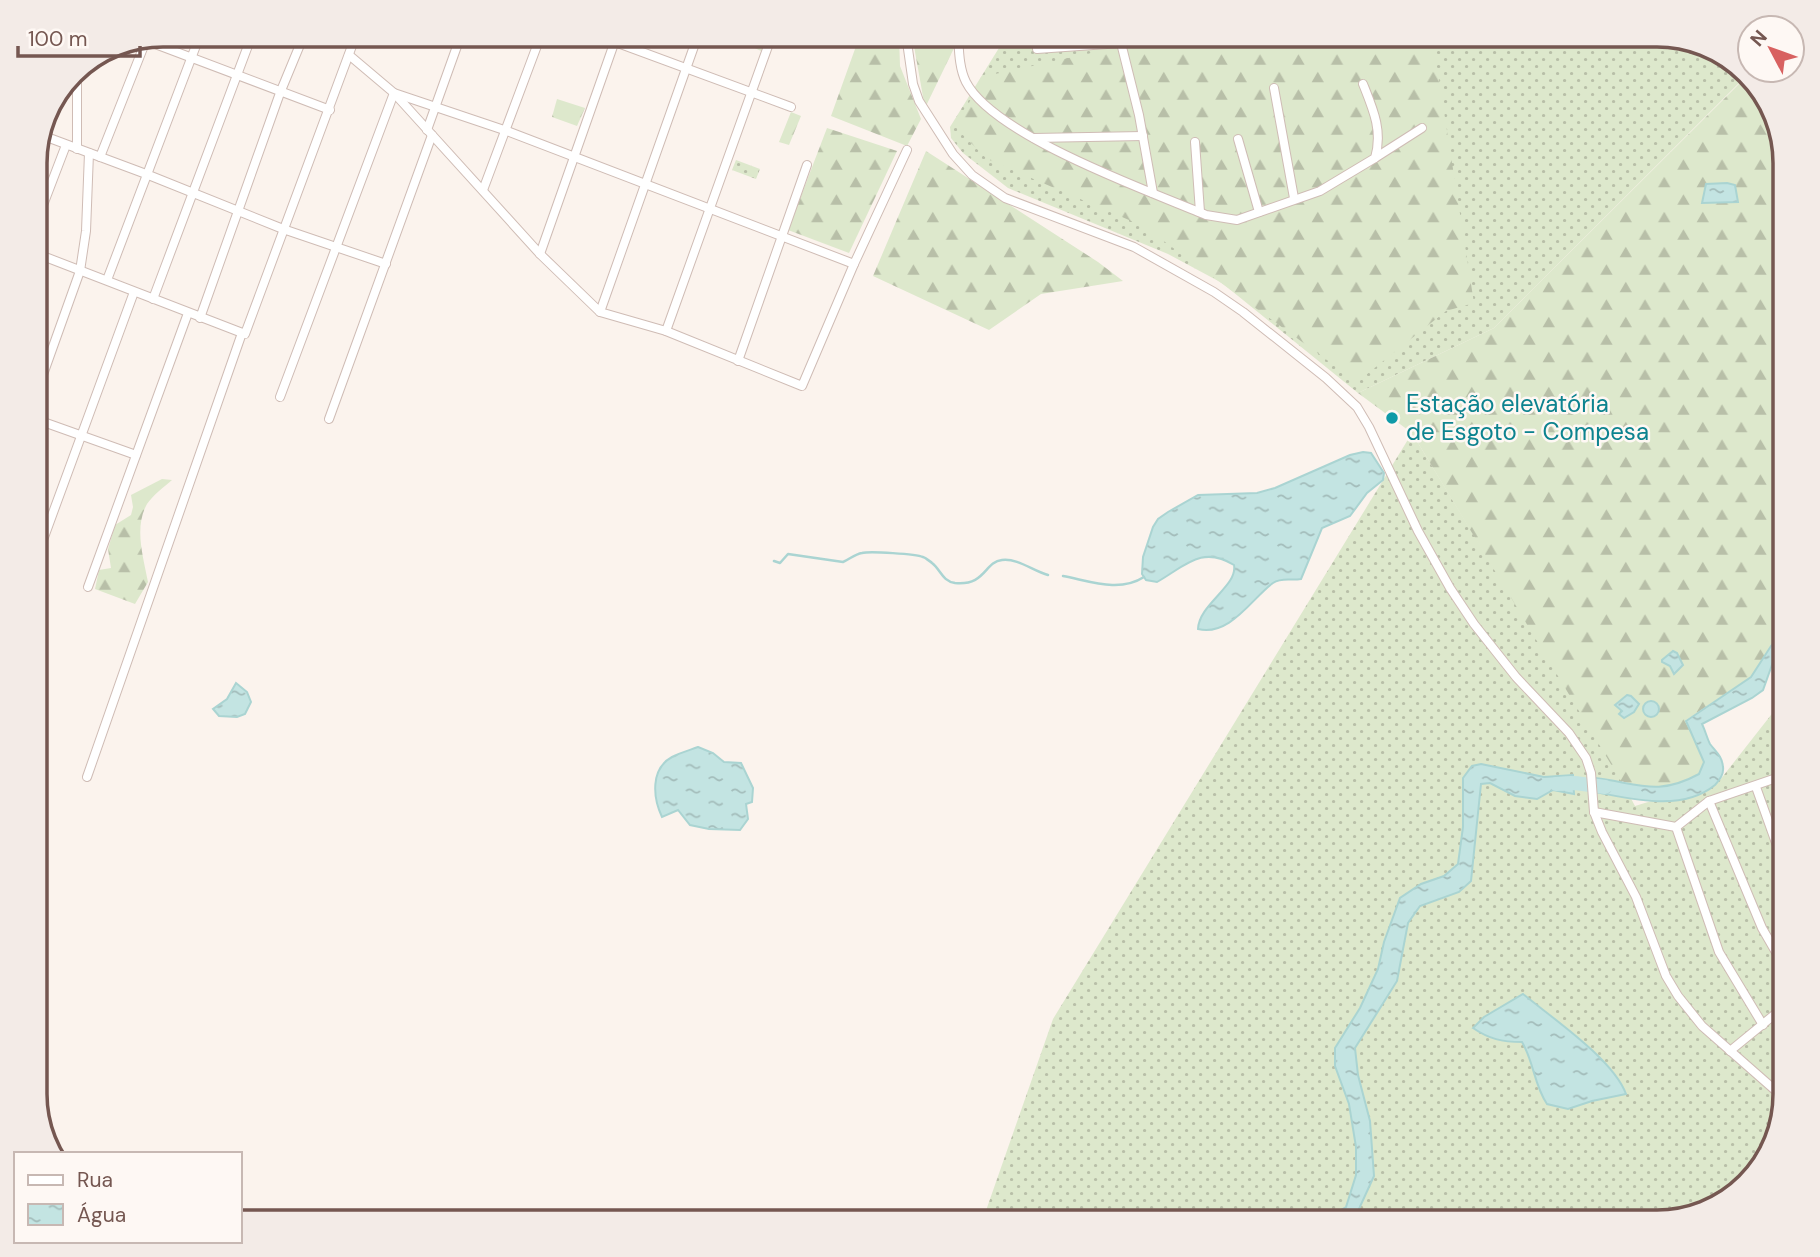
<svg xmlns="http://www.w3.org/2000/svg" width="1820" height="1257" font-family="'DM Sans',sans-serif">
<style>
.grass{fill:url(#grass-dots)}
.forest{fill:url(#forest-firs)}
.water{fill:url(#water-ripples);stroke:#aad4d2;stroke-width:2}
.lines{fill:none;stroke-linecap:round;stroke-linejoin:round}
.stream{stroke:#aad4d2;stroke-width:2.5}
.river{stroke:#c3e4e2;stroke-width:14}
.minor-casing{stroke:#cfbcb5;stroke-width:10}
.minor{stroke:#fff;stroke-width:8}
.culture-dot{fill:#0f9aa8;stroke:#fef8f4;stroke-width:2.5}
.labels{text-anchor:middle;stroke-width:5;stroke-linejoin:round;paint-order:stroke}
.culture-label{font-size:24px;fill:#0d838f;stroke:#fef8f4;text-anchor:start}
.rim{fill:none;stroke:#755751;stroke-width:3.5}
</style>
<defs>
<pattern id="grass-dots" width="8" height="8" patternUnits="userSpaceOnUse" patternTransform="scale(1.75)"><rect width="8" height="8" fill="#dde8cc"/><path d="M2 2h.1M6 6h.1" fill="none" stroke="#b8bfa8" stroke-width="1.8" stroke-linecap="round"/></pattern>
<pattern id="forest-firs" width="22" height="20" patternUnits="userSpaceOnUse" patternTransform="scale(1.75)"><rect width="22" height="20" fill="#dde8cc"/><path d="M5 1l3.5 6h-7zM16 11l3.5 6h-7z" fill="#b8bfa8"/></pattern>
<pattern id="water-ripples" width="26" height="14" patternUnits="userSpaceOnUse" patternTransform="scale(1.75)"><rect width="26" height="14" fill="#c3e4e2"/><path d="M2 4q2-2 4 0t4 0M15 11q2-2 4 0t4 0" fill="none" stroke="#a3bcba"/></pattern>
</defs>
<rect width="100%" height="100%" fill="#fbf3ed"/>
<!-- grass -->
<g class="grass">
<path d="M742,35H767L761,51L740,41Z"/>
<path d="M1007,35H1656L1728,57L1745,77L1494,328L1358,393L1222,283L1168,254L1008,188L963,153L951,138L950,127Z"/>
<path d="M736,160L760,169L756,179L732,170Z"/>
<path d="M1412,433L1612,763L1635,806L1720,780L1785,697V1094L1763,1165L1720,1205L1657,1222H982L1053,1019Z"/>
</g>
<!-- forest -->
<g class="forest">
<path d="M860,35H899L900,66L921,119L907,146L831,116Z"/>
<path d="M912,35H930L956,44L925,108Z"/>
<path d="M1174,35H1432L1474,303L1446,311L1357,382L1143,226L987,159L957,129L981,77Z"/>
<path d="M1746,77L1772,106L1785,163V631L1771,646L1751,677L1686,720L1704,762L1699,774C1670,790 1652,791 1621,781L1412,433L1358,393L1494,328Z"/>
<path d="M557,99L585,108L577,126L552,117Z"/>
<path d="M791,112L801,116L789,145L779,142Z"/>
<path d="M827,128L897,151L849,253L788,230Z"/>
<path d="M926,151L1098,262L1123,281L1041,294L989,330L873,276Z"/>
<path d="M162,479L172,480C164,487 153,495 147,504C134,527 143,556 148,582L135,604L95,589L99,570L111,568L108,549L115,525L131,515L133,507L131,495Z"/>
</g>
<!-- water -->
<g class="water">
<path d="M1727,183L1735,185L1738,202L1702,203L1706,184Z"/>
<path d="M1363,452L1371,453L1384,473L1383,480L1367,493L1350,516L1322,528L1301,579C1291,581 1282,577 1273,583C1253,597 1230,637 1198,629C1199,604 1238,586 1234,565C1202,545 1185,566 1157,582L1146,580L1142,574L1143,557L1153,527L1158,519L1168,512L1198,495L1257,493L1275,488L1350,455Z"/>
<path d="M1785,631V650L1773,662L1763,690L1752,698L1702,724C1705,730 1707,738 1710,744C1716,752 1722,756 1723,767C1724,774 1720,780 1715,785C1682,812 1633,799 1595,792V778C1638,783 1657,797 1699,774L1704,762L1686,721L1751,677L1771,646Z"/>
<path d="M1673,651L1677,653L1683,665L1674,674L1670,666L1662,662V660Z"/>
<path d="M236,683L247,692L251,702L245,714L237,717L219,716L213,709L227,699Z"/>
<path d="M1627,695L1631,696L1639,704L1634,712L1624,718L1619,714L1622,711L1615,705Z"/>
<circle cx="1651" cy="709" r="8"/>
<path d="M698,747L713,753L724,762L741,763L753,788L752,802L746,804L748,819L740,830L709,829L690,825L678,810L662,817C653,798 650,769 672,757C680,753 690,750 698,747Z"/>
<path d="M1481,764L1544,777L1573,775L1574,794L1553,790L1537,799L1515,796L1490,783L1481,784L1471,881L1459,892L1420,906L1408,923L1397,981L1355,1048L1358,1075L1370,1121L1374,1176L1353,1222H1321L1346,1207L1356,1175V1147L1349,1104L1335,1066V1048L1360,1008L1378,969L1384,942L1400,898L1421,884L1444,876L1458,864L1463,827V778L1472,766Z"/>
<path d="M1523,994C1552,1018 1613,1059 1626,1094L1592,1101L1568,1109L1547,1104C1534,1085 1534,1062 1522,1042C1502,1042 1489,1039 1473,1028L1484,1017Z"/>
</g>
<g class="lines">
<!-- stream -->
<g class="stream">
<path d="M774,561L780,563L788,554L843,562C850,559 855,554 862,553C870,551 916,554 923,557C924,557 931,562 932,563C941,570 942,581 955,583C986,586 984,562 1002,560C1018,558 1033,571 1048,575"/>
<path d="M1063,576C1090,581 1119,593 1144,577"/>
</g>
<!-- river -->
<path class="river" d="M1556,784L1575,783L1605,787"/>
<!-- minor casing -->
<g class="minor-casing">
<g id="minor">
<path d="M596,35L791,107"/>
<path d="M906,35L913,84L919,101L953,154L972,175L1005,198L1134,247L1214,292L1243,312L1326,378L1357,407L1369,427L1418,531L1450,588L1474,624L1516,677L1569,733L1586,758L1591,773L1594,812L1602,832L1636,897L1666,976L1678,996L1702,1026L1784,1098"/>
<path d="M958,35C959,50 959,68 966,82C994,136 1149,191 1206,215L1237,220L1320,191L1375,158C1383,131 1373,109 1363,84"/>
<path d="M1119,35L1139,115L1153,193"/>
<path d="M142,39L330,110"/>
<path d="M1037,49L1121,43"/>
<path d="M349,55L394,93L540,254L600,312L666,331L802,386L854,264L907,150"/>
<path d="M77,70V149"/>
<path d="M1274,88L1294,198"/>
<path d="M427,130L461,35"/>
<path d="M44,136L146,174L283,229L386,264"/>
<path d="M1034,138L1143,136"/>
<path d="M1238,139L1259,212"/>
<path d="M1195,142L1200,212"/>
<path d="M100,157L147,38"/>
<path d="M1375,158L1422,128"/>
<path d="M483,190L541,35"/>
<path d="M35,226L66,145"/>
<path d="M35,253L245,334L356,35"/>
<path d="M540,254L617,35"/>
<path d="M107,280L200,35"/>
<path d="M153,299L252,35"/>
<path d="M600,312L698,35"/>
<path d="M200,318L280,93L304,35"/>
<path d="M666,331L772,35"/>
<path d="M738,361L807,165"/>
<path d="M35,397L80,271L86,231L89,153"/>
<path d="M280,397L394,93L507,131L854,264"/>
<path d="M35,419L136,455"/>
<path d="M329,419L432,135"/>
<path d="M36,559L134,292"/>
<path d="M88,587L188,313"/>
<path d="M87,777L242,333"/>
<path d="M1756,787L1785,868"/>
<path d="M1709,801L1762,928L1785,968"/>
<path d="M1594,812L1676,827L1709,801L1785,775"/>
<path d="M1676,827L1719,952L1763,1025"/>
<path d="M1730,1051L1785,1006"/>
<path d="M1780,1093L1785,1023"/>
</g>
</g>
<!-- minor -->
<use href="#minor" class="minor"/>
</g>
<!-- markers -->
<circle class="culture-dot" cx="1392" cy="418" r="7"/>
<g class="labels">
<!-- culture labels -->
<g class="culture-label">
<text x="1406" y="412">Estação elevatória<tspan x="1406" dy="28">de Esgoto - Compesa</tspan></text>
</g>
</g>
<!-- crop -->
<path d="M0 0H1820V1257H0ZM163 47H1657A116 116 0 0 1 1773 163V1094A116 116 0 0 1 1657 1210H163A116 116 0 0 1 47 1094V163A116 116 0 0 1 163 47Z" fill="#f3ebe7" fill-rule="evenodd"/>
<path class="rim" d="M163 47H1657A116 116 0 0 1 1773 163V1094A116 116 0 0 1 1657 1210H163A116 116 0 0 1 47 1094V163A116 116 0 0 1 163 47Z"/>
<!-- legend -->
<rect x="14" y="1152" width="228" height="91" fill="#fef8f4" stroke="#c7b8b3" stroke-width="2"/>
<rect x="28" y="1175" width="35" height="10" fill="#ffffff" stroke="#c7b8b3" stroke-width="2"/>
<text x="77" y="1187" font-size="21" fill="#755751">Rua</text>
<rect x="28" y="1204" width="35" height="21" fill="url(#water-ripples)" stroke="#c7b8b3" stroke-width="2"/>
<text x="77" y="1222" font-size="21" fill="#755751">Água</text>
<!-- north arrow -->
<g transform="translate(1771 49) rotate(311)"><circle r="33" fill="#fef8f4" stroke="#c7b8b3" stroke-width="2"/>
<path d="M0-5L12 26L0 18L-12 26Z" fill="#d86160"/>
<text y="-10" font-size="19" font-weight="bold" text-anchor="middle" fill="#755751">N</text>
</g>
<!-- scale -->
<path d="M18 46v10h122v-10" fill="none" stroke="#755751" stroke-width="3.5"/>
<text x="28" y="46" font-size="21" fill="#755751" stroke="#fef8f4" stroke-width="5" paint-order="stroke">100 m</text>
</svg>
